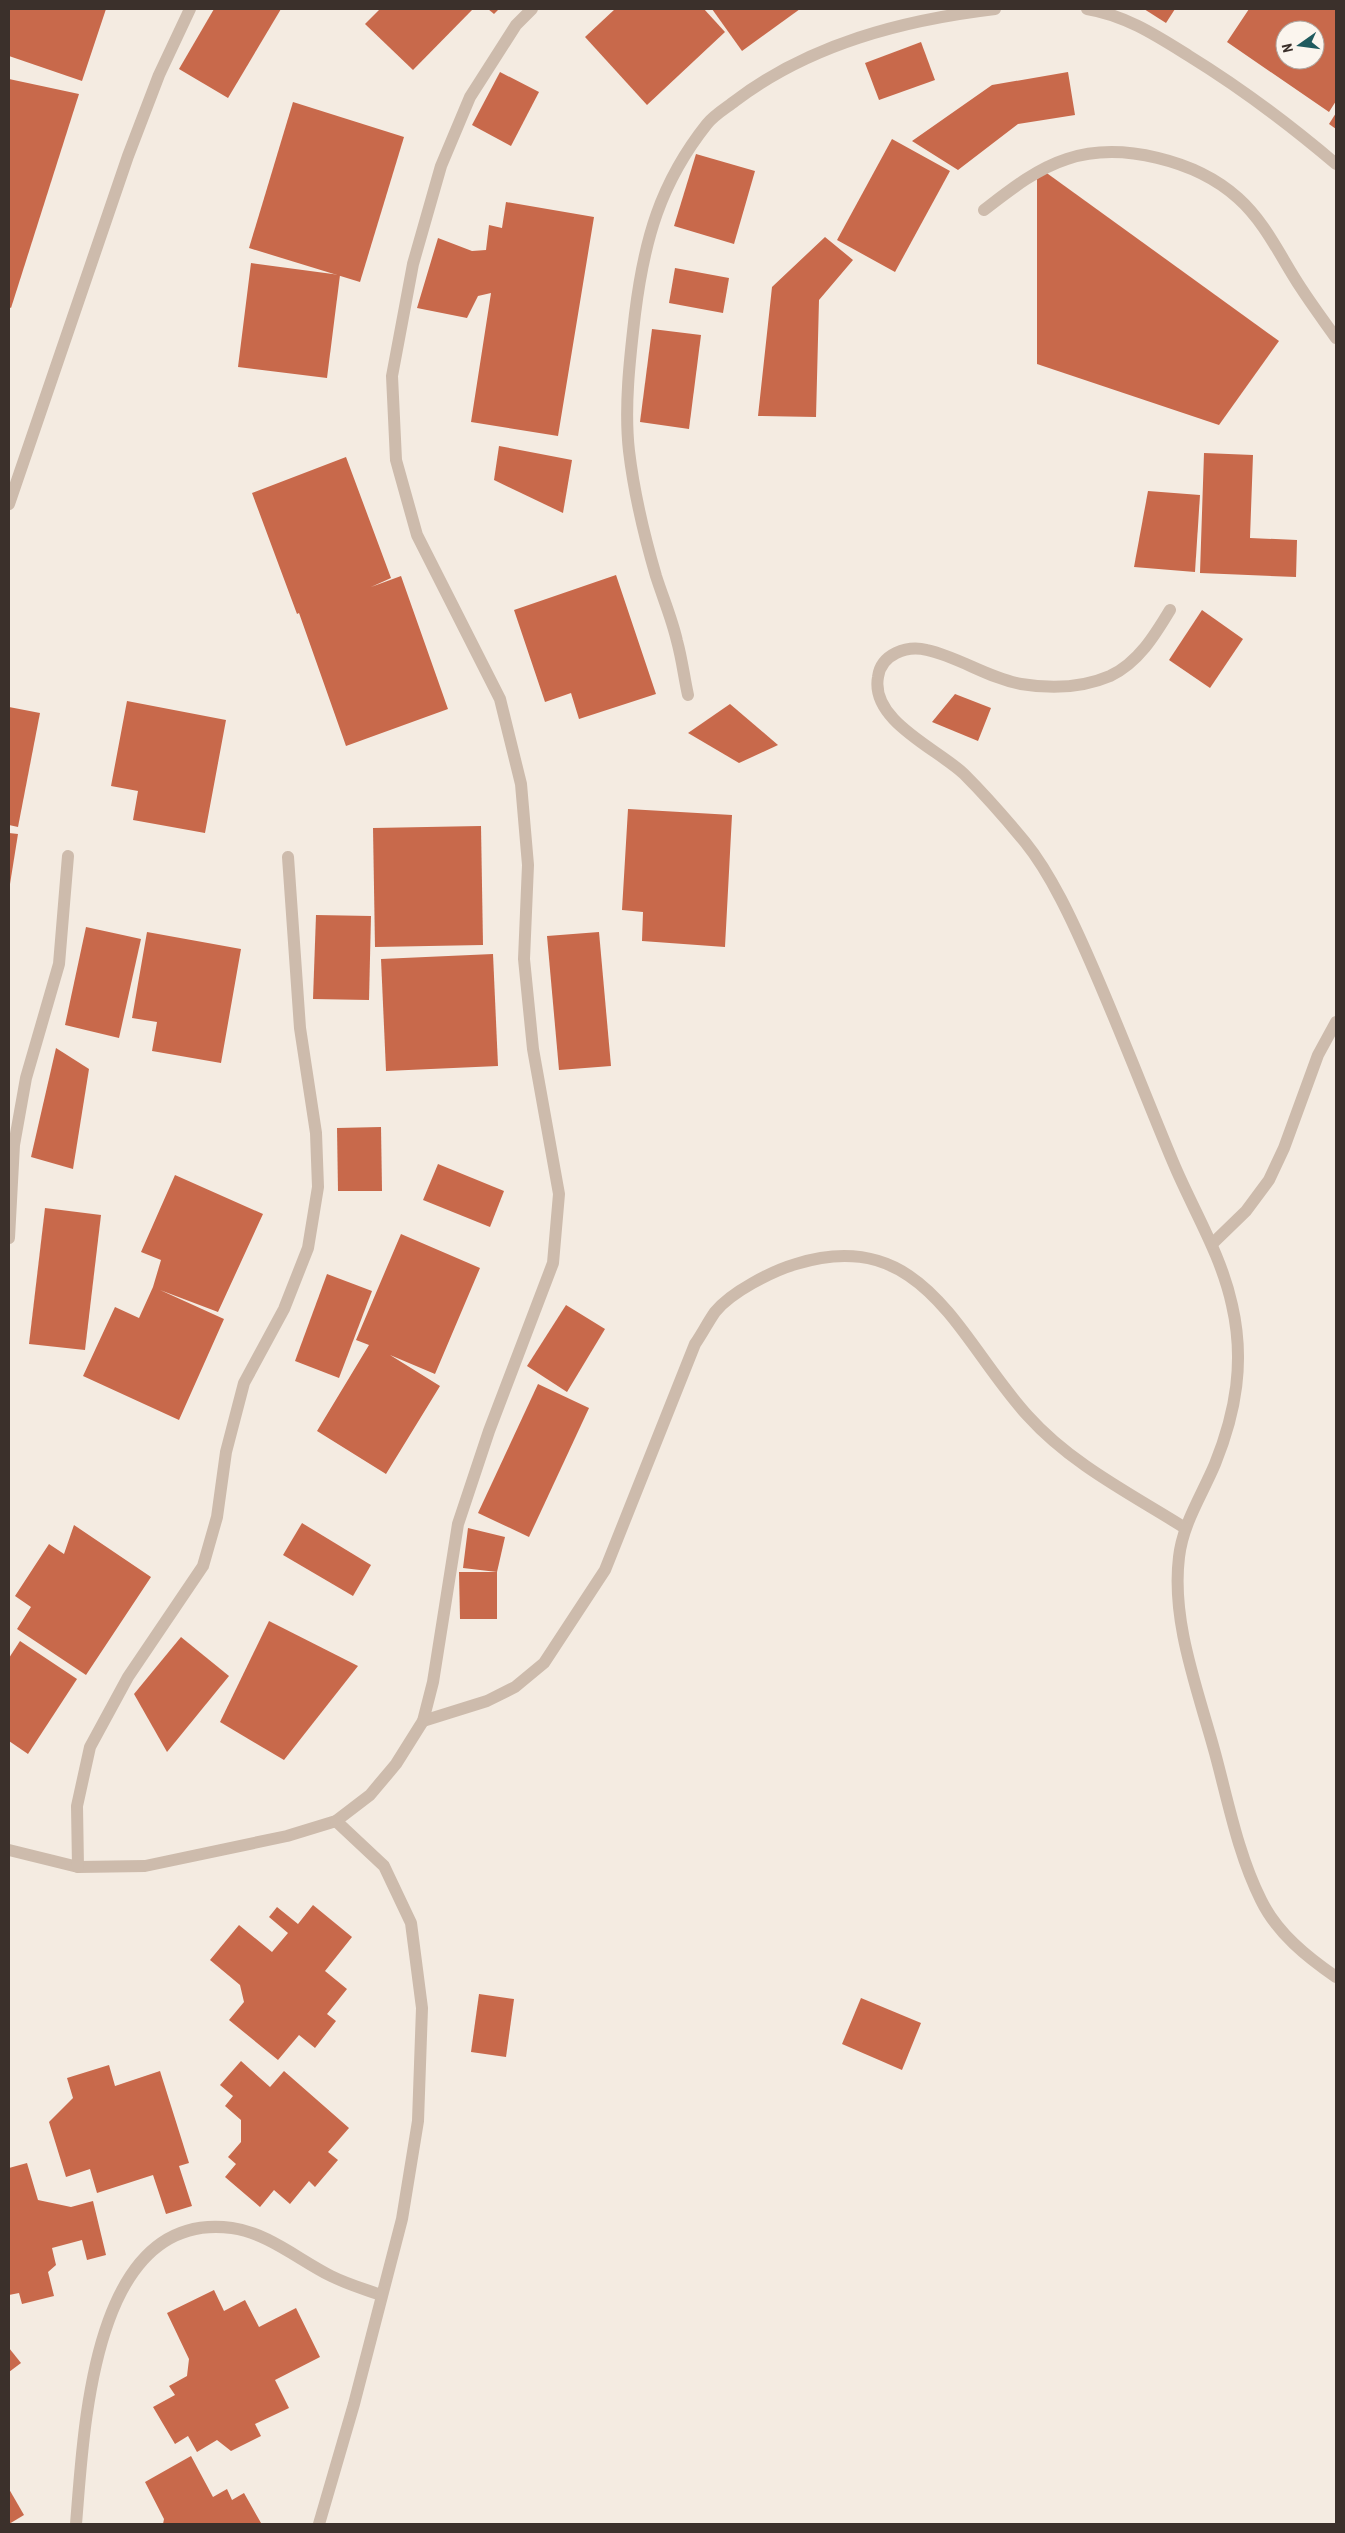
<svg xmlns="http://www.w3.org/2000/svg" width="1345" height="2533" font-family="'Roboto Condensed',sans-serif">
<style>
.building{fill:#c8694b;fill-rule:evenodd}
.lines{fill:none;stroke-linecap:round;stroke-linejoin:round}
.street{stroke:#cdbbac;stroke-width:12}
</style>
<rect width="100%" height="100%" fill="#f4ebe1"/>
<!-- building -->
<g class="building">
<path d="M9,9H106L82,81L9,56Z"/>
<path d="M214,9H281L228,98L179,69Z"/>
<path d="M380,9H473L413,70L365,24Z"/>
<path d="M488,9H499L494,14Z"/>
<path d="M615,9H704L725,32L647,105L585,37Z"/>
<path d="M712,9H800L742,51Z"/>
<path d="M1144,9H1175L1166,23Z"/>
<path d="M1249,9H1336V101L1329,112L1227,42ZM1285,30H1315V60H1285Z"/>
<path d="M921,42L935,80L879,100L865,63Z"/>
<path d="M500,72L539,92L511,146L472,125Z"/>
<path d="M1068,72L1075,115L1018,124L958,170L912,141L992,85Z"/>
<path d="M9,79L79,94L11,308L9,307Z"/>
<path d="M293,102L404,137L360,282L249,248Z"/>
<path d="M1336,113V129L1329,124Z"/>
<path d="M892,139L950,171L895,272L837,240Z"/>
<path d="M696,154L755,171L734,244L674,226Z"/>
<path d="M1037,166L1279,341L1219,425L1037,364Z"/>
<path d="M506,202L594,217L558,436L471,422L491,293L478,296L467,318L417,308L438,238L472,251L486,250L489,225L502,228Z"/>
<path d="M825,237L853,260L819,300L816,417L758,416L772,287Z"/>
<path d="M251,263L340,275L327,378L238,367Z"/>
<path d="M675,268L729,278L723,313L669,303Z"/>
<path d="M652,329L701,335L689,429L640,422Z"/>
<path d="M499,446L572,460L563,513L494,480Z"/>
<path d="M1204,453L1253,455L1250,538L1297,540L1296,577L1200,573Z"/>
<path d="M346,457L391,578L371,587L401,576L448,709L346,746L299,613L297,614L252,493Z"/>
<path d="M1148,491L1200,495L1195,572L1134,567Z"/>
<path d="M616,575L656,694L579,719L571,693L545,702L514,610Z"/>
<path d="M1202,610L1243,639L1210,688L1169,660Z"/>
<path d="M955,694L991,708L978,741L932,722Z"/>
<path d="M127,701L226,720L205,833L133,820L138,791L111,786Z"/>
<path d="M730,704L778,745L739,763L688,733Z"/>
<path d="M9,707L40,713L18,827L9,825Z"/>
<path d="M628,809L732,815L725,947L642,941L643,912L622,910Z"/>
<path d="M481,826L483,945L375,947L373,828Z"/>
<path d="M9,833L18,834L10,884L9,883Z"/>
<path d="M316,915L371,916L369,1000L313,999Z"/>
<path d="M86,927L141,939L119,1038L65,1025Z"/>
<path d="M147,932L241,949L221,1063L152,1051L157,1022L132,1018Z"/>
<path d="M599,932L611,1066L559,1070L547,936Z"/>
<path d="M493,954L498,1066L386,1071L381,959Z"/>
<path d="M56,1048L89,1069L73,1169L31,1157Z"/>
<path d="M381,1127L382,1191H338L337,1128Z"/>
<path d="M438,1164L504,1191L490,1227L423,1200Z"/>
<path d="M175,1175L263,1214L218,1312L160,1290L224,1319L179,1420L83,1376L115,1307L139,1318L153,1287L161,1260L141,1252Z"/>
<path d="M45,1208L101,1215L85,1350L29,1344Z"/>
<path d="M401,1234L480,1268L435,1374L390,1355L440,1386L386,1474L317,1431L369,1345L356,1340Z"/>
<path d="M327,1274L372,1291L339,1378L295,1361Z"/>
<path d="M566,1305L605,1329L567,1392L527,1366Z"/>
<path d="M538,1384L589,1408L529,1537L478,1513Z"/>
<path d="M302,1523L371,1565L353,1596L283,1555Z"/>
<path d="M74,1525L151,1577L86,1675L17,1629L31,1607L15,1596L49,1544L64,1554Z"/>
<path d="M468,1528L505,1537L497,1572L463,1568Z"/>
<path d="M459,1572H497V1619H460Z"/>
<path d="M269,1621L358,1666L284,1760L220,1722Z"/>
<path d="M181,1637L229,1676L167,1752L134,1694Z"/>
<path d="M20,1641L77,1679L28,1754L9,1741V1658Z"/>
<path d="M313,1905L352,1937L325,1971L347,1989L327,2014L336,2021L315,2048L299,2035L278,2060L229,2020L244,2002L240,1985L210,1960L239,1925L272,1952L288,1933L269,1917L277,1907L298,1924Z"/>
<path d="M479,1994L514,1999L506,2057L471,2052Z"/>
<path d="M861,1998L921,2023L902,2070L842,2044Z"/>
<path d="M241,2061L270,2087L284,2071L349,2128L328,2152L338,2160L315,2187L309,2181L290,2204L274,2190L260,2207L225,2177L236,2164L228,2157L241,2142V2120L225,2106L233,2096L220,2085Z"/>
<path d="M109,2065L115,2086L160,2071L189,2163L179,2166L192,2206L166,2214L153,2175L97,2193L90,2169L66,2177L49,2122L73,2098L67,2078Z"/>
<path d="M27,2163L38,2200L71,2207L93,2201L106,2255L87,2260L82,2240L52,2248L56,2265L48,2272L54,2296L22,2304L19,2293L9,2295V2168Z"/>
<path d="M214,2290L224,2311L245,2300L259,2327L296,2308L320,2357L275,2380L289,2408L255,2424L261,2436L231,2451L217,2440L197,2452L188,2436L175,2444L153,2407L175,2395L169,2386L187,2376L189,2359L167,2313Z"/>
<path d="M9,2348L21,2363L9,2372Z"/>
<path d="M191,2456L213,2497L227,2489L232,2500L244,2493L261,2523L163,2524L164,2519L145,2482Z"/>
<path d="M9,2489L24,2515L9,2524Z"/>
</g>
<g class="lines">
<!-- street -->
<g class="street">
<path d="M1087,9C1125,15 1157,36 1189,56C1241,88 1290,125 1336,164"/>
<path d="M984,210C1010,190 1036,169 1067,159C1121,141 1197,161 1238,198C1266,223 1281,258 1301,288C1312,305 1324,321 1336,338"/>
<path d="M9,504L128,156L159,75L190,9"/>
<path d="M1170,610C1155,635 1138,663 1110,676C1082,688 1051,689 1021,684C988,678 959,657 927,650C907,645 881,654 878,677C870,721 938,749 964,774C985,795 1006,819 1025,842C1051,874 1073,922 1090,961C1119,1027 1145,1095 1173,1162C1193,1210 1221,1254 1232,1305C1245,1361 1236,1412 1215,1464C1202,1495 1183,1523 1179,1557C1171,1622 1198,1690 1215,1753C1228,1801 1238,1854 1261,1900C1277,1933 1307,1957 1336,1977"/>
<path d="M688,695C684,677 682,659 677,641C672,619 663,598 656,576C644,535 634,493 629,451C624,407 630,357 635,314C644,241 660,183 707,124C714,115 726,108 735,101C810,44 903,20 995,9"/>
<path d="M9,1238L14,1145L26,1078L59,964L68,856"/>
<path d="M1212,1244L1246,1211L1269,1180L1284,1148L1318,1055L1336,1022"/>
<path d="M423,1721L487,1701L515,1687L544,1663L605,1570L695,1344C702,1334 708,1322 715,1312C731,1292 772,1271 796,1264C924,1224 959,1341 1028,1416C1071,1464 1131,1494 1185,1528"/>
<path d="M9,1850L78,1867L145,1866L287,1836L336,1821L370,1795L396,1764L423,1721L433,1682L458,1524L489,1431L553,1263L559,1194L533,1049L524,959L528,865L521,784L500,699L417,535L396,460L392,376L413,264L441,166L470,97L516,25L532,9"/>
<path d="M78,1867L77,1806L90,1747L128,1677L203,1566L217,1517L226,1452L244,1383L284,1309L308,1248L318,1187L316,1133L300,1028L288,857"/>
<path d="M76,2524C84,2431 91,2209 232,2228C268,2233 299,2260 331,2276C347,2284 364,2289 381,2295"/>
<path d="M319,2524L354,2404L402,2219L418,2121L422,2008L411,1923L384,1866L336,1821"/>
</g>
</g>
<!-- border -->
<rect width="1345" height="2533" fill="none" stroke="#3b302b" stroke-width="20"/>
<!-- north arrow -->
<g transform="translate(1300 45) rotate(256)"><circle r="24" fill="#fbf5ee" stroke="#aea6a0"/>
<path d="M0-4L9 19L0 12L-9 19Z" fill="#1f5a5e"/>
<text y="-8" font-size="14" font-weight="bold" text-anchor="middle" fill="#3b302b">N</text>
</g>
</svg>
